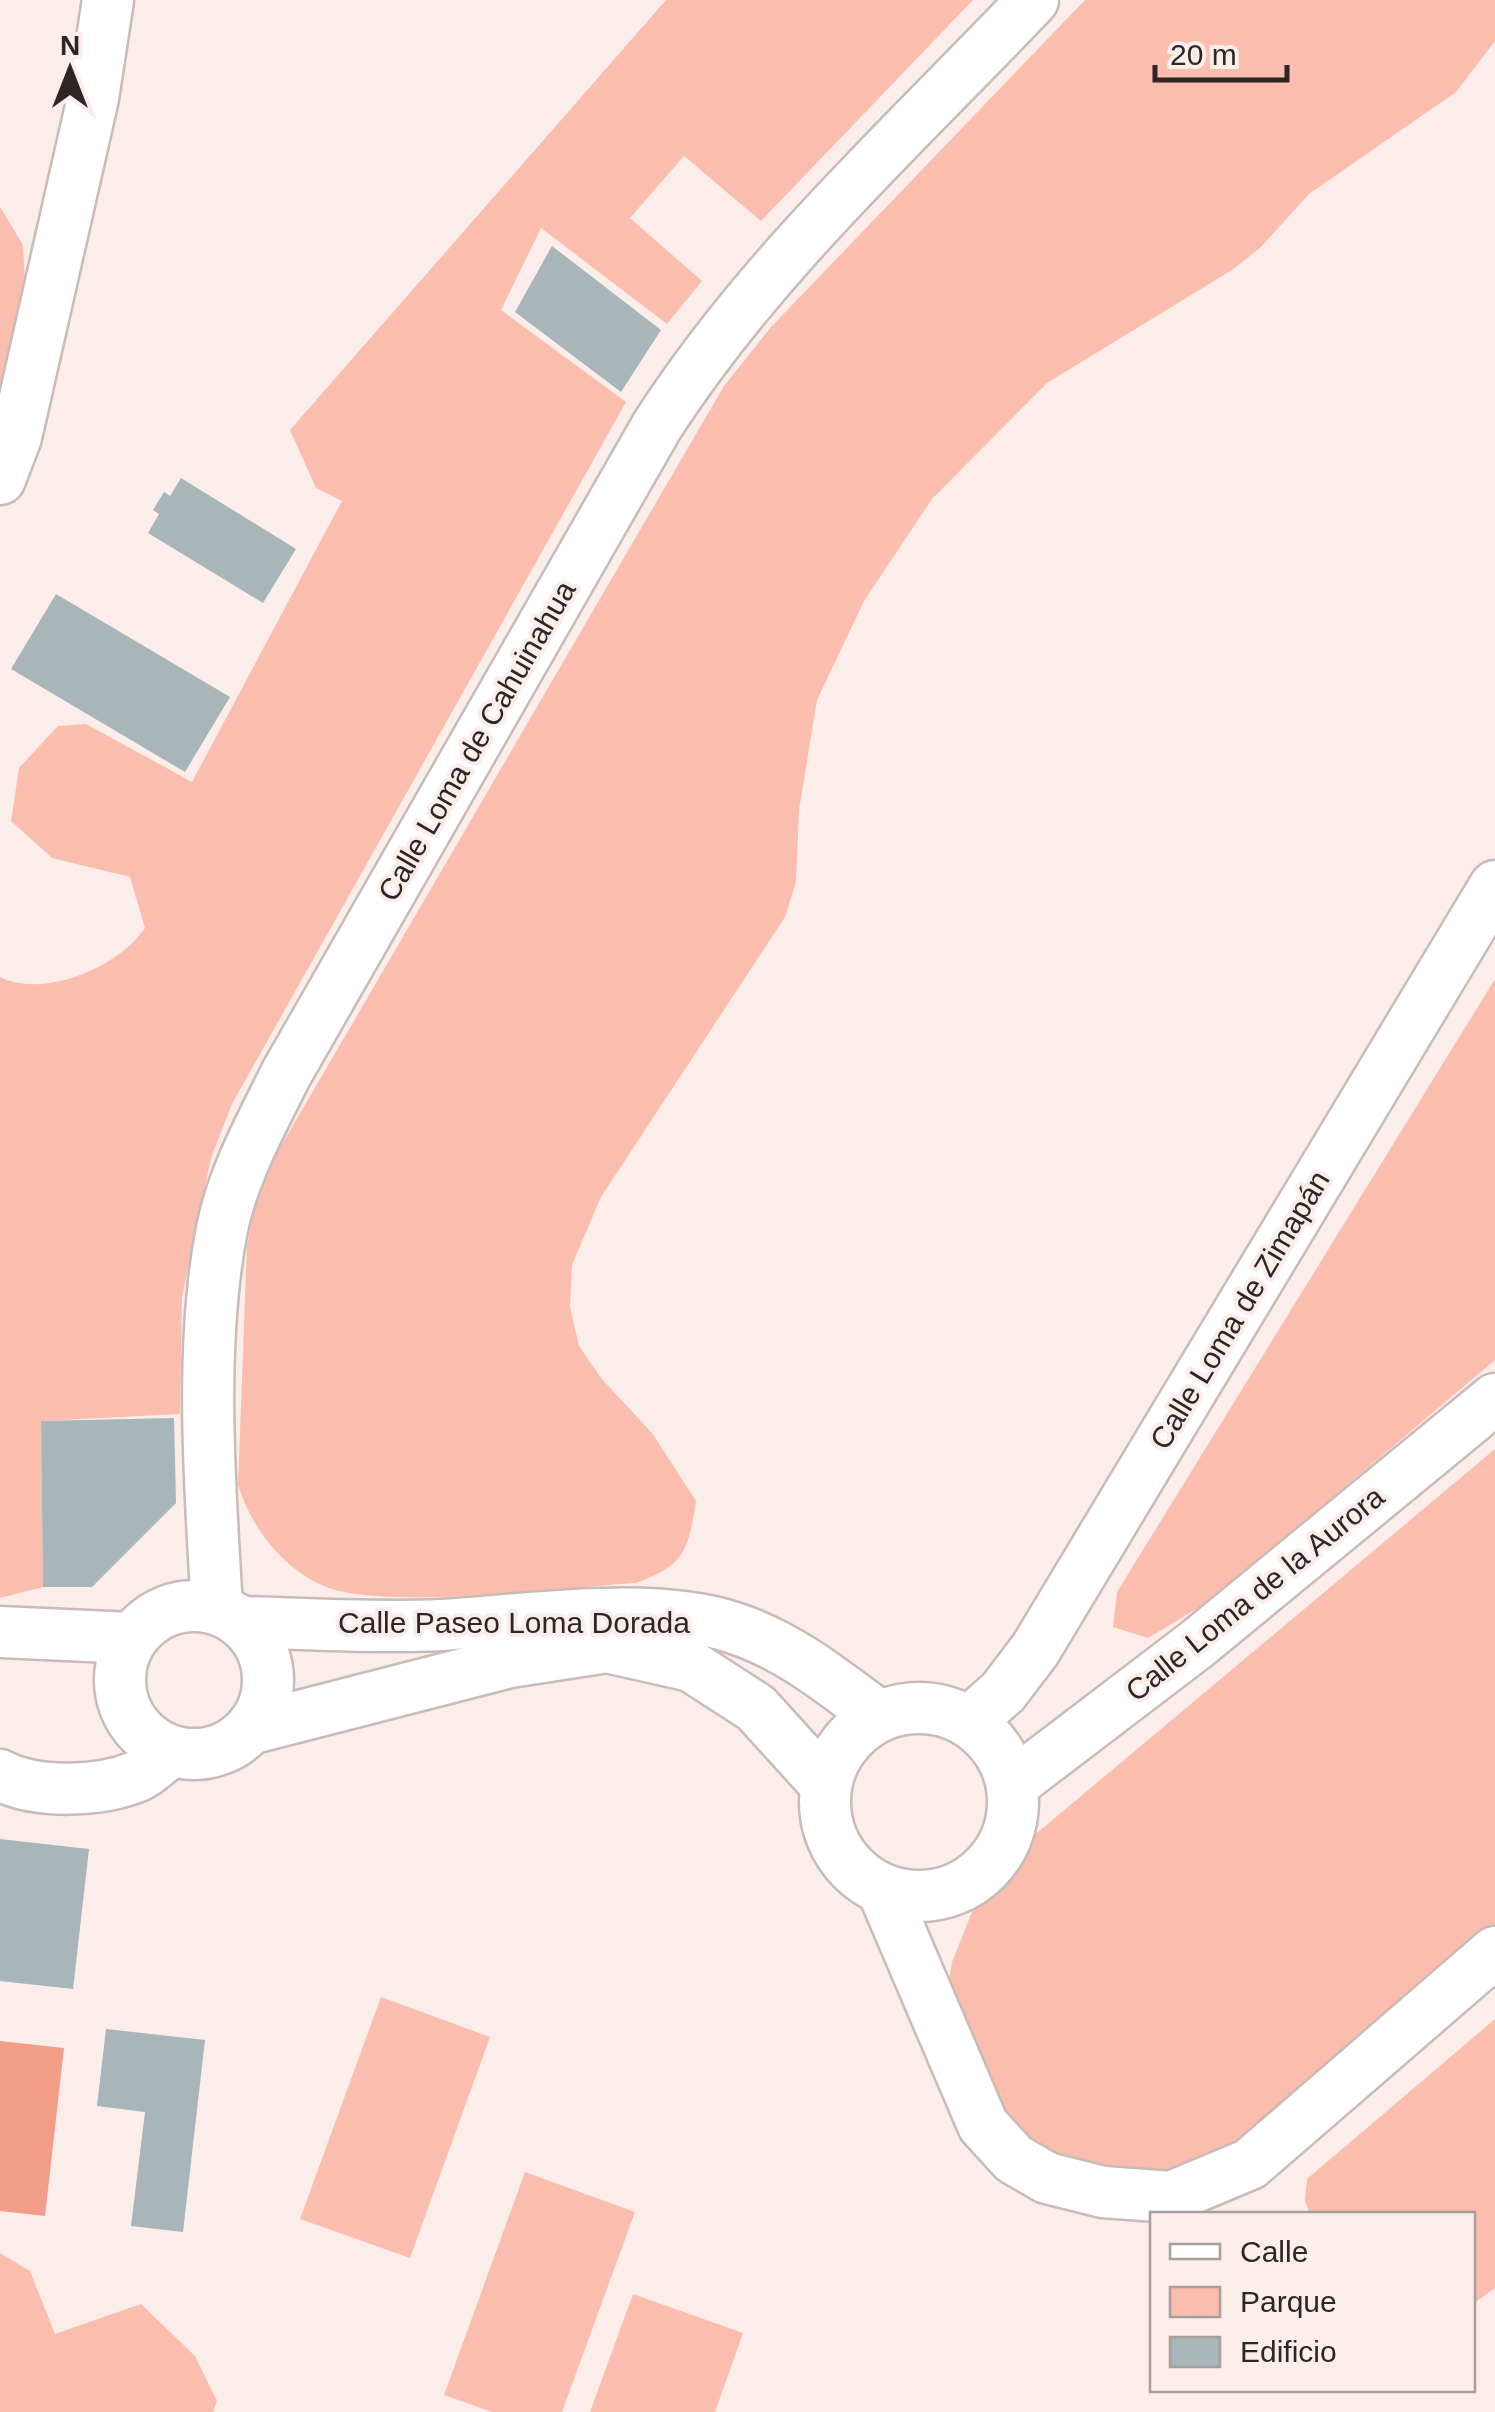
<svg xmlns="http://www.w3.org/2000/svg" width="1495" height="2412" font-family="Helvetica,sans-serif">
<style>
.green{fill:#fbbdad}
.water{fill:#f19d88}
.building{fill:#a8b5b9}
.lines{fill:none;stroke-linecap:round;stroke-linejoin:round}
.minor-casing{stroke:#c8bbb8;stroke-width:55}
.minor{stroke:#fff;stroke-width:50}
.labels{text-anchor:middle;stroke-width:8;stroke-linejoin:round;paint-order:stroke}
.street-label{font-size:30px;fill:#2c2726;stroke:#fbedea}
</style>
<rect width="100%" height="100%" fill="#fbedea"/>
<!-- green -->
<g class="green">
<path d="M666,0H973L761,221L684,156L630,218L702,281L667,324L541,228L501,310L626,402L232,1104L211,1158L182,1297L180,1414L41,1421L43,1587L0,1598V977C44,999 119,967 145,928L130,877L52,858L11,821L19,768L58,726L86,724L192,782L342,501L316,488L290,430Z"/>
<path d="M1085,0H1495V41L1456,92L1309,194L1261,247L1232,270L1047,383L932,499L864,601L817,700L799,810L796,882L785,917L601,1197L572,1265L570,1307L579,1346L601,1378L652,1433L696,1501C688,1551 685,1565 636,1583C567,1587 380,1611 324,1586C282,1568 251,1527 238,1485L247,1246L254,1210L274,1158L724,386L771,327Z"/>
<path d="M0,207L23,245L28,340L0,453Z"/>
<path d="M1495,979V1360L1210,1601L1148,1638L1113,1627L1117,1592Z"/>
<path d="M1495,1449V1937L1277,2127L1196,2167L1145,2173L1109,2169L1040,2151L1008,2131L959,2031L949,1980L952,1962L972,1912L1022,1855L1031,1838Z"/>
<path d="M381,1997L490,2037L410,2258L300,2219Z"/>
<path d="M1495,2019V2288L1473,2304L1472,2214H1310L1305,2201L1307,2179Z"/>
<path d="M525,2172L635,2212L562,2412H492L444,2395Z"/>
<path d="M0,2253L30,2271L55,2334L141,2304L195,2356L217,2401L213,2412H0Z"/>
<path d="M633,2294L743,2333L715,2412H590Z"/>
</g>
<!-- water -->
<path class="water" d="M0,2041L64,2048L45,2216L0,2211Z"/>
<!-- building -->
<g class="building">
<path d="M552,246L661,330L621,392L515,312Z"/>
<path d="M181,478L296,549L263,603L148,533L159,514L153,510L164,492L170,496Z"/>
<path d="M56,594L230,697L185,772L11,669Z"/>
<path d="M174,1418L176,1503L92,1587H43L41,1421Z"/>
<path d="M0,1839L89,1849L73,1989L0,1981Z"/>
<path d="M106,2029L205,2040L183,2232L131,2226L145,2112L97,2106Z"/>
</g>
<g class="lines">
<!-- minor casing -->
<g class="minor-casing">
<g id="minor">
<path d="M0,479L16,437L93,98L108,0"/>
<circle cx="194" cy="1680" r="74"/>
<path d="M217,1608C210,1489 199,1345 222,1229C233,1174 262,1123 286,1074L657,426C759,267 903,137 1033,0"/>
<path d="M243,1622C309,1624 376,1628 441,1625C528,1620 656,1600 737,1629C791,1647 834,1683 879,1716"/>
<path d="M0,1632L132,1638"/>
<circle cx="919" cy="1802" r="94"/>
<path d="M969,1722L1003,1692L1035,1650L1495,886"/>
<path d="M253,1728L510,1662L607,1647L691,1666L756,1708L825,1784"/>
<path d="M0,1775C36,1794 100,1792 138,1776C149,1771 160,1760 169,1752"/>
<path d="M1012,1785L1197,1644L1495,1399"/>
<path d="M883,1891L983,2125L1014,2159L1047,2178L1103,2192L1171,2197L1250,2164L1495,1952"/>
</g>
</g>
<!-- minor -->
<use href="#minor" class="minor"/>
</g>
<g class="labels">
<!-- street labels -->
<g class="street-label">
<text transform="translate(477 741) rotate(-60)" y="10">Calle Loma de Cahuinahua</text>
<text transform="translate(1240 1310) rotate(-59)" y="10">Calle Loma de Zimapán</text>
<text transform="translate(1255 1594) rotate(-39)" y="10">Calle Loma de la Aurora</text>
<text x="514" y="1633">Calle Paseo Loma Dorada</text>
</g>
</g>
<!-- legend -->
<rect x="1150" y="2212" width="325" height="180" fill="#fbedea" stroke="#a89e9c" stroke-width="2.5"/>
<rect x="1170" y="2244" width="50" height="15" fill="#ffffff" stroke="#a89e9c" stroke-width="2.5"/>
<text x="1240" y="2262" font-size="30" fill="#2c2726">Calle</text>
<rect x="1170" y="2287" width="50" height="30" fill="#fbbdad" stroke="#a89e9c" stroke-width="2.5"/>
<text x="1240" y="2312" font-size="30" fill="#2c2726">Parque</text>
<rect x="1170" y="2337" width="50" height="30" fill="#a8b5b9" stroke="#a89e9c" stroke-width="2.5"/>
<text x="1240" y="2362" font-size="30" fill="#2c2726">Edificio</text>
<!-- north arrow -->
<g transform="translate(70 70)" stroke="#fbedea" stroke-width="8" paint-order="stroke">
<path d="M0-8L18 38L0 25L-18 38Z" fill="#2c2726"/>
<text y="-15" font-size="28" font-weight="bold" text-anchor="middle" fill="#2c2726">N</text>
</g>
<!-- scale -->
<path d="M1155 65v15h132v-15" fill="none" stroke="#2c2726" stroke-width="5"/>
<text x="1170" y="65" font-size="30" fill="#2c2726" stroke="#fbedea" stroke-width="8" paint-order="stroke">20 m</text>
</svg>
